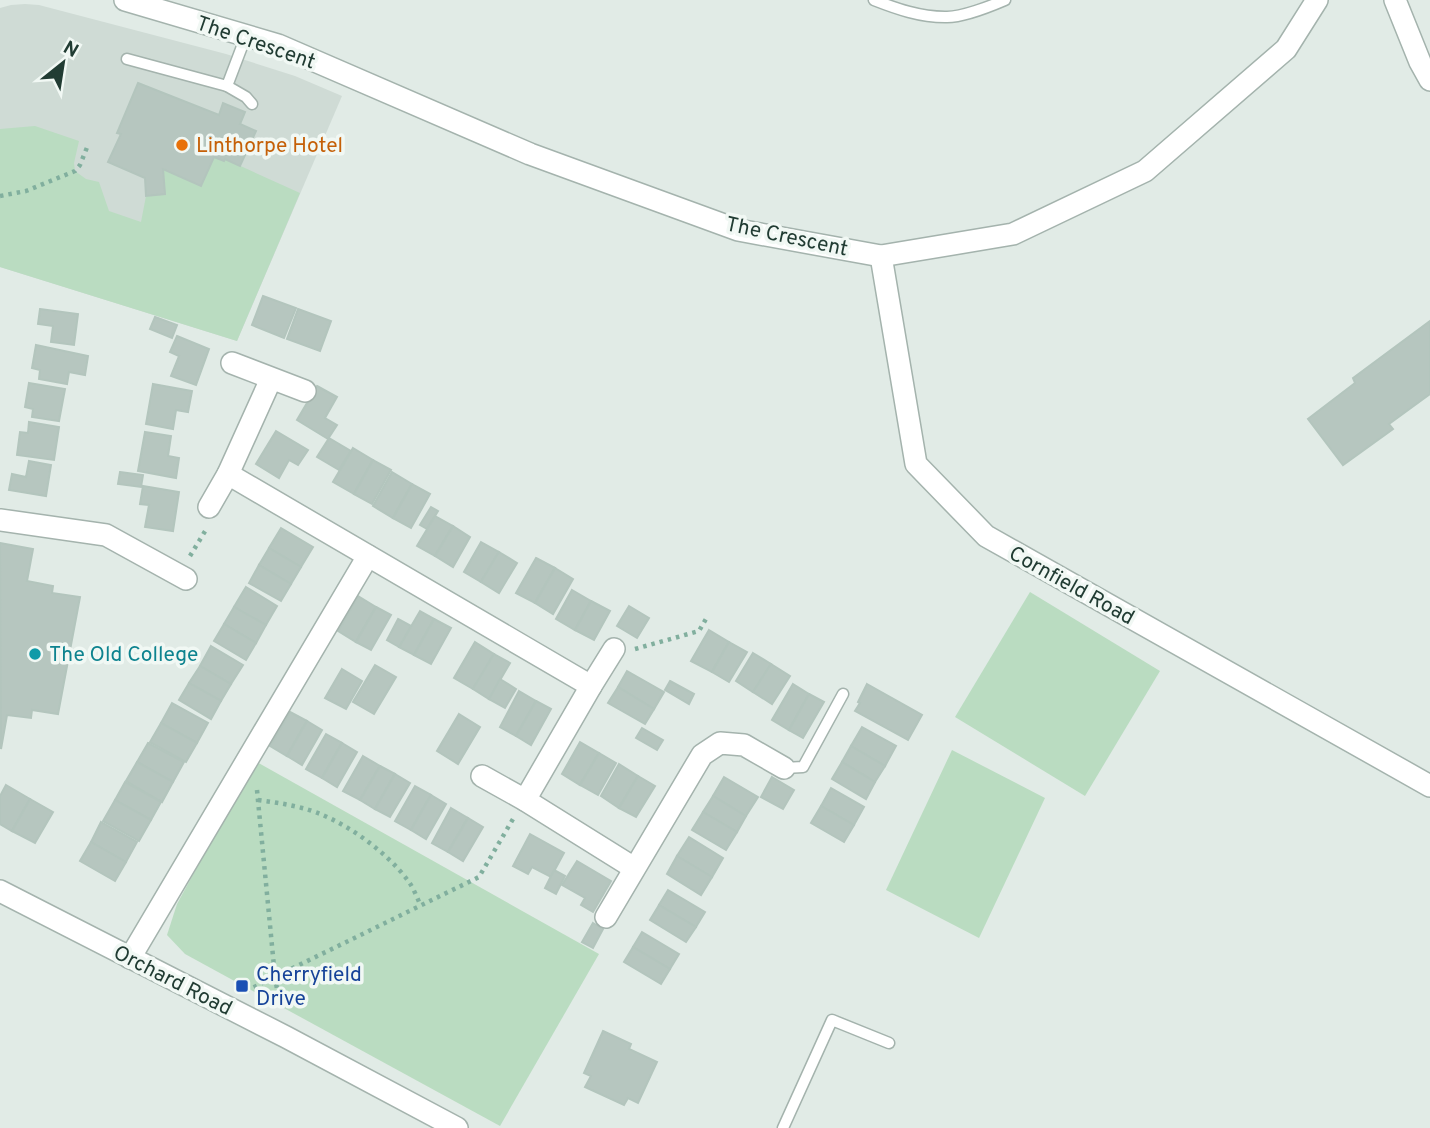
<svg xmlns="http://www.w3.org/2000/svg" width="1430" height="1128" font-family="Overpass,sans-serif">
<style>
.built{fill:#cfdbd5}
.green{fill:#badcc1}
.building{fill:#b6c6bf;stroke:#b3c5bd;stroke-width:2}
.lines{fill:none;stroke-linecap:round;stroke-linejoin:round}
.service-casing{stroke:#a4b3ad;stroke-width:13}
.minor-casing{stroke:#a4b3ad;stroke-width:24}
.tertiary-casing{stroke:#a4b3ad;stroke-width:24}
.path{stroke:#81af9e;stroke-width:4.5;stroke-dasharray:3.5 5;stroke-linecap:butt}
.service{stroke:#fff;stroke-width:10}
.minor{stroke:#fff;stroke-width:21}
.tertiary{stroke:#fff;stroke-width:21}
.food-dot{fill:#e8710a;stroke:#f1f8f4;stroke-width:2.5}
.culture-dot{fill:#0f9aa8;stroke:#f1f8f4;stroke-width:2.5}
.transit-dot{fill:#1a4fb4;stroke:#f1f8f4;stroke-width:2.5}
.labels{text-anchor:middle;stroke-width:7;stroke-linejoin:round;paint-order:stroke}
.street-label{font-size:21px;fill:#213c33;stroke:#f1f8f4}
.food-label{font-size:21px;fill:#c56008;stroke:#f1f8f4;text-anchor:start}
.culture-label{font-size:21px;fill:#0d838f;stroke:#f1f8f4;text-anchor:start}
.transit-label{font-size:21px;fill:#164399;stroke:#f1f8f4;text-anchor:start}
</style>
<rect width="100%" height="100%" fill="#e1ebe6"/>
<!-- built -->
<path class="built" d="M25,4L39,5L226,54L295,76L342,96L237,341L0,267V8L11,5Z"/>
<!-- green -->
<g class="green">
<path d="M35,126L79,141L74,163L75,171L86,179L99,182L109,211L141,222L146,196L165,193L163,169L201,186L214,157L223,161L225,159L300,193L237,341L0,267V129Z"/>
<path d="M1030,592L1160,671L1085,796L955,717Z"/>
<path d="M952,750L1045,798L979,938L886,890Z"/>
<path d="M255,761L599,954L500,1126L185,954L167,935L177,904Z"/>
</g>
<!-- building -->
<g class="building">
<path d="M138,83L219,115L223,103L245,112L240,124L256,131L240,166L225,159L224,161L214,157L201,186L163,169L165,194L146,196L145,178L108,162L121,134L117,133Z"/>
<path d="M263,296L296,308L284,338L252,325Z"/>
<path d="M40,309L78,314L74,345L51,342L53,326L38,324Z"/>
<path d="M298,309L331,321L320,351L287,339Z"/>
<path d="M155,317L177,325L172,338L150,329Z"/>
<path d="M1430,321V394L1389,424L1393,429L1343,465L1308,419L1355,383L1353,378Z"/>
<path d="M177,336L209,349L196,385L171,376L179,356L170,352Z"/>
<path d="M36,345L88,356L85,375L69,372L67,384L39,379L40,370L32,368Z"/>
<path d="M29,383L65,389L59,421L32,417L33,409L25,407Z"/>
<path d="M153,384L192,391L188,412L176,410L173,429L146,424Z"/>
<path d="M317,386L337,397L325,418L337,425L328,439L297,420Z"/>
<path d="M29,422L59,427L54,460L17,455L20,432L28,433Z"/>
<path d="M276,431L308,450L298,465L289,460L279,478L256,464Z"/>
<path d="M145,432L171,436L168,456L179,458L176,478L138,471Z"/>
<path d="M329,438L351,451L339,470L317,457Z"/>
<path d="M353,448L373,460L354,494L333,482Z"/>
<path d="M373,460L391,470L372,504L354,494Z"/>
<path d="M29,461L51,465L46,496L9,490L12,474L26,477Z"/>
<path d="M120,472L143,475L141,487L118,484Z"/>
<path d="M392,472L412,484L393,518L373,506Z"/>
<path d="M412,484L430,494L411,528L393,518Z"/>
<path d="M143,486L179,492L173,531L145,527L149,505L140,504Z"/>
<path d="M431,507L438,511L427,529L420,525Z"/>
<path d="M435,516L453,526L435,556L417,546Z"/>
<path d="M453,526L470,537L453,567L435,556Z"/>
<path d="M281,528L313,547L301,567L269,548Z"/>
<path d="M481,542L499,552L481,582L464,572Z"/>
<path d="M0,543L33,549L27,581L53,586L52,593L80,597L58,714L32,710L31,718L7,715L1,749Z"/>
<path d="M269,548L301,567L291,584L259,565Z"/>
<path d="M499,552L517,563L499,593L481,582Z"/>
<path d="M536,558L555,568L535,603L516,593Z"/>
<path d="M259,565L291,584L281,601L249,583Z"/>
<path d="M555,568L573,579L553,614L535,603Z"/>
<path d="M246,587L277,606L266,625L234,607Z"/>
<path d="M572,590L591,601L575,630L556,619Z"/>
<path d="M358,596L376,607L356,642L338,631Z"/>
<path d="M591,601L610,611L594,640L575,630Z"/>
<path d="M629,606L649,618L637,638L617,626Z"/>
<path d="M234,607L266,625L256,643L224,624Z"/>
<path d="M376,607L391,615L371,650L356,642Z"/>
<path d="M420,611L434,619L414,655L399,647Z"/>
<path d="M398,619L411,626L399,647L387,640Z"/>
<path d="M434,619L451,628L431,664L414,655Z"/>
<path d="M224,624L256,643L246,660L214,641Z"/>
<path d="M709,630L729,642L712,672L691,661Z"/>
<path d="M475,642L494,654L473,689L454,678Z"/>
<path d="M729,642L747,652L729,682L712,672Z"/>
<path d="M211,646L243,665L231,684L200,666Z"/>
<path d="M753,653L771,664L753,692L736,681Z"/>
<path d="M494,654L510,663L489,699L473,689Z"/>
<path d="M771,664L790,676L772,704L753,692Z"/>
<path d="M375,665L396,677L374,714L353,702Z"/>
<path d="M200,666L231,684L221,701L189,683Z"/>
<path d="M342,669L362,681L346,709L325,698Z"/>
<path d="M627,671L664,692L654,709L618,687Z"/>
<path d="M500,679L516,689L505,708L489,699Z"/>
<path d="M670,681L694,694L689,704L665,690Z"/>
<path d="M189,683L221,701L211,719L179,700Z"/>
<path d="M793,684L809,694L789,730L772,720Z"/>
<path d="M867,684L922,715L908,740L855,711L860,703L858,702Z"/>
<path d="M618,687L654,709L645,724L608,703Z"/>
<path d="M519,691L536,701L516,736L500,727Z"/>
<path d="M809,694L824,702L803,738L789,730Z"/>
<path d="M536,701L551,709L531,745L516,736Z"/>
<path d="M172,703L208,723L197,743L161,723Z"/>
<path d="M290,712L307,721L287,756L270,746Z"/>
<path d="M459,714L480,727L458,764L437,751Z"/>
<path d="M307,721L322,730L302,765L287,756Z"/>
<path d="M161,723L197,743L186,762L150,742Z"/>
<path d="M862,727L896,746L885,766L851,746Z"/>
<path d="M642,728L663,740L657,750L636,738Z"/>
<path d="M326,734L342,743L322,778L306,769Z"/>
<path d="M580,742L599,753L580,785L562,774Z"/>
<path d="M148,743L184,762L173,782L137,762Z"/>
<path d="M342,743L357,752L337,787L322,778Z"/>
<path d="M851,746L885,766L875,782L842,762Z"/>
<path d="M599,753L616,763L598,795L580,785Z"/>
<path d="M363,756L380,766L360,800L343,791Z"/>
<path d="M137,762L173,782L162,802L126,781Z"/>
<path d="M842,762L875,782L866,799L832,779Z"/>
<path d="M619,764L638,776L619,808L601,796Z"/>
<path d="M380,766L395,774L375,809L360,800Z"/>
<path d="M395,774L410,783L390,817L375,809Z"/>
<path d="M638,776L655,786L636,817L619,808Z"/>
<path d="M724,777L758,797L746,816L713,796Z"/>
<path d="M772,777L794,790L783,809L761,797Z"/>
<path d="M125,782L161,802L151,820L115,800Z"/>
<path d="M6,785L30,799L12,831L0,824V796Z"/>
<path d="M415,786L431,795L411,830L395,821Z"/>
<path d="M831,788L864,807L854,825L821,806Z"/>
<path d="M431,795L446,804L426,839L411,830Z"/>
<path d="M713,796L746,816L737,832L703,812Z"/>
<path d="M30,799L53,812L35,843L12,831Z"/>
<path d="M115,800L151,820L139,841L103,821Z"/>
<path d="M821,806L854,825L844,842L811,823Z"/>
<path d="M451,808L468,818L448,852L432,843Z"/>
<path d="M703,812L737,832L726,850L692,830Z"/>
<path d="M468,818L483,827L463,861L448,852Z"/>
<path d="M101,822L137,842L126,862L91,842Z"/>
<path d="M530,834L564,853L551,877L532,867L528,874L513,866Z"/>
<path d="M689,837L723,858L712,877L677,856Z"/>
<path d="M91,842L126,862L115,881L80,861Z"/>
<path d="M677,856L712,877L701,895L667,874Z"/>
<path d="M577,861L611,881L593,912L581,905L585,898L562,885Z"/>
<path d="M554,870L565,876L556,894L545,888Z"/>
<path d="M668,890L705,912L696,927L659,905Z"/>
<path d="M659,905L696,927L686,942L650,920Z"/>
<path d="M593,923L603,929L593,948L582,942Z"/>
<path d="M642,932L679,954L670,969L633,947Z"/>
<path d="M633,947L670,969L661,984L624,962Z"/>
<path d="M603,1031L631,1044L629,1049L657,1062L638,1103L628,1098L624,1105L585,1087L591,1076L584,1073Z"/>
</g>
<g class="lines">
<!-- service casing -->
<g class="service-casing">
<g id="service">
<path d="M874,0C897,9 920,17 945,17C960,18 991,6 1005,0"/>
<path d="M127,59L227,86L246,36"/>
<path d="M227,86L246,97L252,104"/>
<path d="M784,768L803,767L843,694"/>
<path d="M783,1128L832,1020L889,1043"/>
</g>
</g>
<!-- minor casing -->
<g class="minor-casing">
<g id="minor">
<path d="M881,256L916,464L986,536L1430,786"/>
<path d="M232,363L305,391"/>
<path d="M228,474L591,686"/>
<path d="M209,507L228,474L271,379"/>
<path d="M0,520L106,535L186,579"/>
<path d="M482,776L525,800L634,868"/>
<path d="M525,800L591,686L614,649"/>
<path d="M0,891L286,1037L457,1128"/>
<path d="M606,917L702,755L720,743L744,745L784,768"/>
<path d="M130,958L368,556"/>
</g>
</g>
<!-- tertiary casing -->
<g class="tertiary-casing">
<g id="tertiary">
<path d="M125,0L278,45L530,154L738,230L881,256L1013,234L1145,171L1286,49L1317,0"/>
<path d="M1395,0L1420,62L1430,80"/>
</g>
</g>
<!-- path -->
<g class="path">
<path d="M0,196L26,191L75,171L80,165L88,145"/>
<path d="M190,556L207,528"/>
<path d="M635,649L699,631L707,617"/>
<path d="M257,790L275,977L280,1007"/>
<path d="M258,800C273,802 287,804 302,808C339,817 386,850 409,882C414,889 417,898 421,906"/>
<path d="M246,991L479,877L513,819"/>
</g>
<!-- service -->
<use href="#service" class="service"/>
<!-- minor -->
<use href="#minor" class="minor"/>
<!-- tertiary -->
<use href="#tertiary" class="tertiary"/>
</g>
<!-- markers -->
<circle class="food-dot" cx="182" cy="145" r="7"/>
<circle class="culture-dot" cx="35" cy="654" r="7"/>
<rect class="transit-dot" x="235" y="979" width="14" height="14" rx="3.5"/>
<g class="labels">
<!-- street labels -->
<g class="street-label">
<text transform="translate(256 42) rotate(19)" y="7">The Crescent</text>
<text transform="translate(787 236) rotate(12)" y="7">The Crescent</text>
<text transform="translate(1072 585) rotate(29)" y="7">Cornfield Road</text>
<text transform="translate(173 980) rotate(27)" y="7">Orchard Road</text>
</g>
<!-- food labels -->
<g class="food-label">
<text x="196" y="152">Linthorpe Hotel</text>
</g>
<!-- culture labels -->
<g class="culture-label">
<text x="49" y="661">The Old College</text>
</g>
<!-- transit labels -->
<g class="transit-label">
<text x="256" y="981">Cherryfield<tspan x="256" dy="24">Drive</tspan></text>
</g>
</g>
<!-- north arrow -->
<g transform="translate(63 63) rotate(30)" stroke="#f1f8f4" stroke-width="5" paint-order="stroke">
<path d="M0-5L12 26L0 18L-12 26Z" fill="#213c33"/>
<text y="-10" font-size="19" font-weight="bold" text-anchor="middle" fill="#213c33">N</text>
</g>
</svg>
